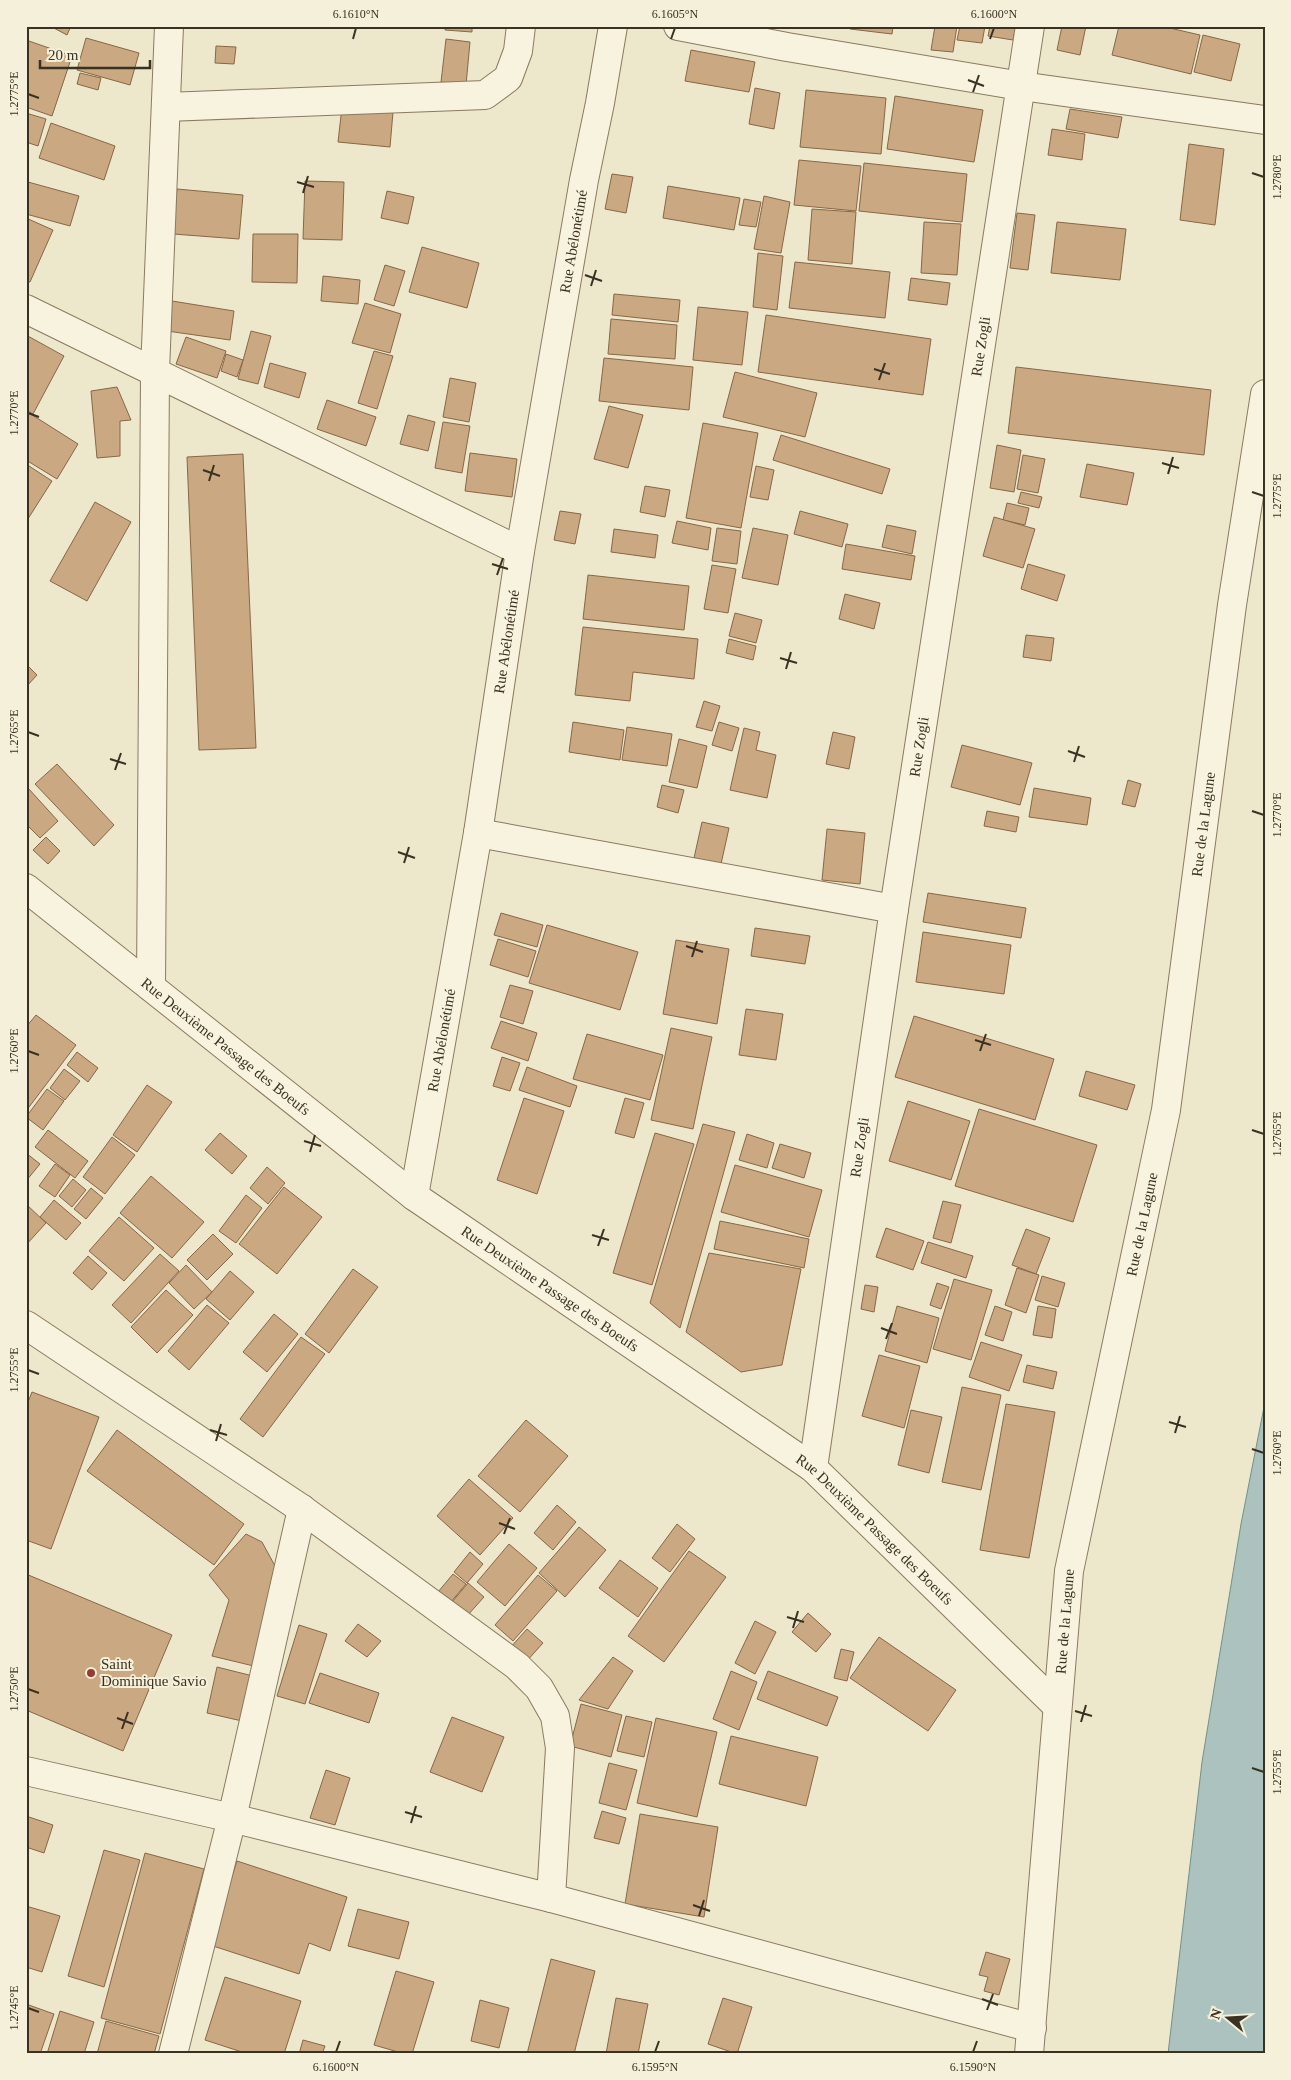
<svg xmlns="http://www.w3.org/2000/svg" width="1291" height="2080" font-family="'Times New Roman',serif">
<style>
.water{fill:#abc2be;stroke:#71918c}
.building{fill:#c9a882;stroke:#886746}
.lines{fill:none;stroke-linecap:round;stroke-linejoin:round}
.minor-casing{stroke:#8a7a5f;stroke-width:30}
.minor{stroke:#f8f3de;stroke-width:28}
.ticks{fill:none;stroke:#3b3122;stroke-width:2}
.poi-dot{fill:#963c32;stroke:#f5f0da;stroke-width:2}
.labels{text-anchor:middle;stroke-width:4;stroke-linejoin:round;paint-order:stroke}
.street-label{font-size:15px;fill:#3b3122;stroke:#f5f0da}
.poi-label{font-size:15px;fill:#3b3122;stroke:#f5f0da;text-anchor:start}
.neatline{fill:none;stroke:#3b3122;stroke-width:2}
.ticks-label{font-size:12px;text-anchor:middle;fill:#3b3122}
</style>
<rect width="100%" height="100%" fill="#ede7cb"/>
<!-- water -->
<path class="water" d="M1265,1402V2054H1168L1202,1762L1241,1524Z"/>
<!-- building -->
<g class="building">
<path d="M50,26H71L67,35Z"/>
<path d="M445,26H472V32L445,30Z"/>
<path d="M850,26H893L892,34L850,29Z"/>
<path d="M935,26H957L953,52L931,50Z"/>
<path d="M960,26H985L982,43L957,40Z"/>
<path d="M990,26H1016L1013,40L988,36Z"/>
<path d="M1062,26H1086L1080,55L1057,50Z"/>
<path d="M1119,26H1161L1200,35L1191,74L1112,55Z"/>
<path d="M1203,35L1240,44L1231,81L1194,72Z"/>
<path d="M86,38L139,53L130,85L77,70Z"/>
<path d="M446,39L470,42L466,85L441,82Z"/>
<path d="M26,40L72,56L52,116L26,107Z"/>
<path d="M216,46L236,47L234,64L215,63Z"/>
<path d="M691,50L755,62L749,92L685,81Z"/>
<path d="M80,73L101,78L98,90L77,84Z"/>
<path d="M755,88L780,93L774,129L749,124Z"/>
<path d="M806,90L886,98L881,154L800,147Z"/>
<path d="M895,96L983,110L974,162L887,149Z"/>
<path d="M342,107L393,112L390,147L338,142Z"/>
<path d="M1070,109L1122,117L1118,138L1066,129Z"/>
<path d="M26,113L46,119L38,146L26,142Z"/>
<path d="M51,123L115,146L104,180L39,158Z"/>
<path d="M1052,129L1085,134L1082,160L1048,155Z"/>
<path d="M1189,144L1224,149L1215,225L1180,220Z"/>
<path d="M799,160L861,166L856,211L794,205Z"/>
<path d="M864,163L967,174L962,222L859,211Z"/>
<path d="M612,174L633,177L626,213L605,209Z"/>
<path d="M305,181L344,182L342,240L303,239Z"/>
<path d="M28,182L79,196L70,226L26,214V189Z"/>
<path d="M668,186L740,198L734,230L663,218Z"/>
<path d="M177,189L243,195L239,239L173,234Z"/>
<path d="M387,191L414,197L408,224L381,218Z"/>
<path d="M764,196L790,202L781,253L754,249Z"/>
<path d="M744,199L761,202L756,227L739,225Z"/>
<path d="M812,209L856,212L852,264L808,260Z"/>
<path d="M1017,213L1035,215L1028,270L1010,268Z"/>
<path d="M26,218L53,230L30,282L26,281Z"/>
<path d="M924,222L961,224L957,275L921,273Z"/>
<path d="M1057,222L1126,229L1120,280L1051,273Z"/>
<path d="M253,234H298L297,283L252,282Z"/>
<path d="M422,247L479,263L467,308L409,292Z"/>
<path d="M758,253L783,256L777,310L753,307Z"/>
<path d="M795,262L890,272L885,318L789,308Z"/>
<path d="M385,265L405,271L394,306L374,300Z"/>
<path d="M323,276L360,280L358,304L321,301Z"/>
<path d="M911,278L950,283L947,305L908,300Z"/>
<path d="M614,294L680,300L678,322L612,315Z"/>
<path d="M172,301L234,311L230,340L167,331Z"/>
<path d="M365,303L401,314L390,353L352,343Z"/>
<path d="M698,307L748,312L742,365L693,360Z"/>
<path d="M766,315L931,339L923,395L758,372Z"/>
<path d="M611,319L677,325L675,359L608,354Z"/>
<path d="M251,331L271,336L258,384L238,379Z"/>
<path d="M26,335L64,356L33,414L26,410Z"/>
<path d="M186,337L226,351L217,378L176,364Z"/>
<path d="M374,351L393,356L377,409L358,403Z"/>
<path d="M226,354L243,360L237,377L221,371Z"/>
<path d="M604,358L693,367L689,410L599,401Z"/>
<path d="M270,363L306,373L299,398L264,387Z"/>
<path d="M1016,367L1211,390L1204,455L1008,433Z"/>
<path d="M735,372L817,393L805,437L723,417Z"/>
<path d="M450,378L476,383L469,422L443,417Z"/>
<path d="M117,387L131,420L120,421V456L97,458L91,391Z"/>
<path d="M327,400L376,417L366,446L317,429Z"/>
<path d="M609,406L643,415L628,468L594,459Z"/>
<path d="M26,411L78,444L57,479L26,460Z"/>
<path d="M408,415L435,422L428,451L400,444Z"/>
<path d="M443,422L470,426L462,473L435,468Z"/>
<path d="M703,423L758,433L741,528L686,518Z"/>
<path d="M781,435L890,469L882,494L773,460Z"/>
<path d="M997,445L1021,450L1014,492L990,488Z"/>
<path d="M470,453L517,459L512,497L465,491Z"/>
<path d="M243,454L256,748L199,750L187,457Z"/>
<path d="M1023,455L1045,459L1038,493L1017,489Z"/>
<path d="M26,464L52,481L26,522Z"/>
<path d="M1087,464L1134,473L1127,505L1080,497Z"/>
<path d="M756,466L774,470L768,500L750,497Z"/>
<path d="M645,486L670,490L665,517L640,512Z"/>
<path d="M1021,492L1042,497L1039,508L1018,503Z"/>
<path d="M95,502L131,522L87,601L50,581Z"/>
<path d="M1007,503L1029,508L1025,525L1003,520Z"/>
<path d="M560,511L581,514L575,544L554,540Z"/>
<path d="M800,511L848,524L842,547L794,534Z"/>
<path d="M994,517L1035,529L1023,568L983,556Z"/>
<path d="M677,521L711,528L708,550L672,543Z"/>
<path d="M887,525L916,531L912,554L882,547Z"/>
<path d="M717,528L741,531L737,564L712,561Z"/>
<path d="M753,528L788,535L778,585L742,578Z"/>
<path d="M614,529L658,535L655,558L611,552Z"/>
<path d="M846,544L915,556L911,580L842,569Z"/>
<path d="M1028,564L1065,575L1057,601L1021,589Z"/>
<path d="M712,565L736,569L728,613L704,609Z"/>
<path d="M588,575L689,586L684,630L583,619Z"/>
<path d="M845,594L880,603L874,629L839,619Z"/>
<path d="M735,613L762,620L756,643L729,636Z"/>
<path d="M583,627L698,639L694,679L633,672L630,701L575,695Z"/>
<path d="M1026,635L1054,638L1051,661L1023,657Z"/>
<path d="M729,639L756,646L753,660L726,653Z"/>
<path d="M26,664L37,675L26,687Z"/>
<path d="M704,701L720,706L712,731L696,727Z"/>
<path d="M573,722L624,730L620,760L569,752Z"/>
<path d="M719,722L739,728L732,751L712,745Z"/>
<path d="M627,727L672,734L667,766L622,760Z"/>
<path d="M744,728L760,732L756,750L776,755L767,798L730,790Z"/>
<path d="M833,732L855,737L849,769L826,764Z"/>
<path d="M679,739L707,746L697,788L669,782Z"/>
<path d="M962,745L1032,763L1020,805L951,787Z"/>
<path d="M57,764L114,825L94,846L35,784Z"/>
<path d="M1128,780L1141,784L1135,807L1122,804Z"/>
<path d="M662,785L684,790L678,813L657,807Z"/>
<path d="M28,788L58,821L40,838L26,824V790Z"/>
<path d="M1034,788L1091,798L1087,825L1029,817Z"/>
<path d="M987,811L1019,817L1016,832L984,826Z"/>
<path d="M702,822L729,828L721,864L694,858Z"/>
<path d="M827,829L865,833L860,884L822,880Z"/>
<path d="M46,837L60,851L48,864L33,850Z"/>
<path d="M928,893L1026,908L1021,938L923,922Z"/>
<path d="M501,913L543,925L537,947L494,935Z"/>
<path d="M547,925L638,952L620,1010L529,983Z"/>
<path d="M755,928L810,936L805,964L751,956Z"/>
<path d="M923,932L1011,945L1004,994L916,982Z"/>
<path d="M498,939L536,951L528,977L490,965Z"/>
<path d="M676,940L729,949L717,1024L663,1014Z"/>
<path d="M510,985L533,991L523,1024L500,1017Z"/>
<path d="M746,1009L783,1014L776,1060L739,1055Z"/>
<path d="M36,1015L76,1045L26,1111V1027Z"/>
<path d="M914,1016L1054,1059L1035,1120L895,1077Z"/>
<path d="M501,1021L537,1033L528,1061L491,1048Z"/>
<path d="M671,1028L712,1037L693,1129L651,1120Z"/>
<path d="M587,1034L663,1055L650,1100L573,1079Z"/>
<path d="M77,1052L98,1068L88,1082L67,1065Z"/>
<path d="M502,1057L520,1063L510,1091L493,1086Z"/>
<path d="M527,1067L577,1086L570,1107L519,1090Z"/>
<path d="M64,1069L80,1081L65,1100L50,1088Z"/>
<path d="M1086,1071L1135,1085L1127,1110L1079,1096Z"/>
<path d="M147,1085L172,1102L137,1152L113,1135Z"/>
<path d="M47,1089L64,1101L43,1130L26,1117Z"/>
<path d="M524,1098L564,1111L537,1194L497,1180Z"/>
<path d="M625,1098L644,1103L634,1138L615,1133Z"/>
<path d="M908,1101L970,1121L951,1180L889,1161Z"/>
<path d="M979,1109L1097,1145L1073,1222L955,1186Z"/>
<path d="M703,1124L735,1132L680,1328L650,1303Z"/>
<path d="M48,1130L88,1161L75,1178L35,1147Z"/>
<path d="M220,1133L247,1156L232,1174L205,1150Z"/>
<path d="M655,1133L694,1144L652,1285L613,1273Z"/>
<path d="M747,1134L774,1143L767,1168L739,1160Z"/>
<path d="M112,1137L135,1155L105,1194L83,1177Z"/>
<path d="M780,1144L811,1153L804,1178L772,1168Z"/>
<path d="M26,1153L40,1164L26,1181Z"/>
<path d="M55,1164L70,1175L55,1197L39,1186Z"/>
<path d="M735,1165L822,1190L809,1237L721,1212Z"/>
<path d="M267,1167L285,1183L268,1204L250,1188Z"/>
<path d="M151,1176L204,1222L172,1258L120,1213Z"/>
<path d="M73,1179L86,1190L72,1207L59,1196Z"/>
<path d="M284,1187L322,1217L277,1274L239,1244Z"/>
<path d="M91,1188L103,1198L86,1219L74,1209Z"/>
<path d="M246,1195L262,1208L236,1243L219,1231Z"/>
<path d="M54,1200L81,1223L66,1240L40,1217Z"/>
<path d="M943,1201L961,1205L951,1243L933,1238Z"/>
<path d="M26,1204L46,1223L26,1245Z"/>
<path d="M119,1217L154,1248L124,1281L89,1251Z"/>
<path d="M720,1221L809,1239L804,1268L714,1249Z"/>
<path d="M886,1228L924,1241L913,1270L876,1257Z"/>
<path d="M1026,1229L1050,1238L1036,1274L1012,1265Z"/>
<path d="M213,1234L233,1254L207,1280L187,1260Z"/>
<path d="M928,1242L973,1256L966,1278L921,1263Z"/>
<path d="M709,1253L801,1269L782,1365L741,1372L686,1332Z"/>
<path d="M160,1254L179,1271L131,1323L112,1305Z"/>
<path d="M88,1256L107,1273L92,1290L73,1273Z"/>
<path d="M186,1265L212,1292L194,1309L169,1283Z"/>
<path d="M1017,1268L1039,1275L1026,1313L1005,1305Z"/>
<path d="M353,1269L378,1287L329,1353L305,1334Z"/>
<path d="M230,1271L254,1292L230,1320L206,1299Z"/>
<path d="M1042,1276L1065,1283L1058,1307L1035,1300Z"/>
<path d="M954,1279L992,1290L971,1360L933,1349Z"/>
<path d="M937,1283L949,1287L941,1309L930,1305Z"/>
<path d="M865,1285L878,1287L874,1312L861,1309Z"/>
<path d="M166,1290L193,1315L157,1353L131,1327Z"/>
<path d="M207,1305L229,1323L189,1370L168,1351Z"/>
<path d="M897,1306L939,1318L927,1363L885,1351Z"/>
<path d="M995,1306L1012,1312L1003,1341L985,1335Z"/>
<path d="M1038,1306L1056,1309L1052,1338L1033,1335Z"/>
<path d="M274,1314L298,1334L267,1372L243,1352Z"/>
<path d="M301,1337L325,1354L263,1437L240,1419Z"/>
<path d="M981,1342L1022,1355L1009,1391L969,1377Z"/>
<path d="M879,1355L920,1366L904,1428L862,1416Z"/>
<path d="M1027,1365L1057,1372L1053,1389L1023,1382Z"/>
<path d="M962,1387L1001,1395L981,1490L942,1482Z"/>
<path d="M32,1392L99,1417L51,1549L26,1540V1407Z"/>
<path d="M1006,1404L1055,1412L1029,1558L980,1550Z"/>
<path d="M911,1410L942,1417L929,1473L898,1465Z"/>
<path d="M526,1420L568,1456L520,1512L478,1476Z"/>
<path d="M117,1430L244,1524L214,1565L87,1471Z"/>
<path d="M469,1479L513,1518L480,1555L437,1516Z"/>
<path d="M557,1505L576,1522L553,1550L534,1533Z"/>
<path d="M677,1524L695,1539L670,1572L652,1558Z"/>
<path d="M579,1527L606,1550L565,1597L539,1573Z"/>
<path d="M246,1534L262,1542L281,1577L262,1668L212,1656L229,1600L209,1575Z"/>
<path d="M509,1544L537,1568L505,1606L477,1582Z"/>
<path d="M689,1551L726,1577L664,1662L628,1636Z"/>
<path d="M470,1552L483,1564L467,1583L454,1572Z"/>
<path d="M620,1560L658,1588L638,1617L599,1588Z"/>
<path d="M26,1574L172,1635L123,1751L26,1710Z"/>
<path d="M453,1574L466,1584L450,1603L438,1592Z"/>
<path d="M538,1575L557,1591L513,1641L495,1625Z"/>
<path d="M468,1583L484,1597L467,1616L452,1602Z"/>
<path d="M808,1613L831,1634L816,1652L792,1632Z"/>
<path d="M755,1621L776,1632L755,1674L735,1663Z"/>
<path d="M358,1624L381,1641L367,1657L345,1641Z"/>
<path d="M299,1625L327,1634L305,1704L277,1696Z"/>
<path d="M527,1629L543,1643L525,1663L509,1649Z"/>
<path d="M879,1637L956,1690L928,1731L850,1678Z"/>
<path d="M841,1649L854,1652L847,1681L834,1678Z"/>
<path d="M613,1657L633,1671L608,1709L579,1700Z"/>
<path d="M217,1667L253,1676L242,1721L207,1713Z"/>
<path d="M731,1671L757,1682L739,1730L713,1719Z"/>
<path d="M768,1671L838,1697L827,1726L757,1699Z"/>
<path d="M320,1673L379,1693L369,1723L309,1703Z"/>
<path d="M581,1704L622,1715L611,1757L570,1746Z"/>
<path d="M626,1716L652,1722L644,1757L617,1751Z"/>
<path d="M452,1717L504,1737L482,1792L430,1772Z"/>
<path d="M656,1718L717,1732L697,1817L637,1803Z"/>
<path d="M731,1736L818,1757L806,1806L719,1784Z"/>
<path d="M609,1763L637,1770L626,1810L599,1803Z"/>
<path d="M326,1770L350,1778L335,1825L310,1818Z"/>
<path d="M602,1811L626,1818L619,1844L594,1838Z"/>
<path d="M640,1814L718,1827L704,1917L625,1904Z"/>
<path d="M26,1816L53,1825L44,1853L26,1847Z"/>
<path d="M104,1850L140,1860L104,1987L68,1976Z"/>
<path d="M145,1853L204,1869L160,2034L101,2018Z"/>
<path d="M237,1861L347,1897L330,1951L309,1943L299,1974L210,1945Z"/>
<path d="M26,1906L60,1916L42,1972L26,1967Z"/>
<path d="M358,1909L409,1922L399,1959L348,1946Z"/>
<path d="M986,1952L1010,1959L999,1995L984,1991L988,1977L979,1975Z"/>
<path d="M551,1959L595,1971L574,2054H527Z"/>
<path d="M396,1971L434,1982L412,2054H405L374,2045Z"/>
<path d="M225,1977L301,2001L284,2054H248L205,2040Z"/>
<path d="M616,1998L648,2004L638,2054H606Z"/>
<path d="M723,1998L752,2007L737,2054L708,2044Z"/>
<path d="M480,2000L509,2008L499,2048L471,2041Z"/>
<path d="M26,2004L54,2014L40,2054H26Z"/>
<path d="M60,2011L94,2022L84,2054H47Z"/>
<path d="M106,2021L159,2036L154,2054H97Z"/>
<path d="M303,2040L325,2046L322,2054H299Z"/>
</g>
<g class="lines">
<!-- minor casing -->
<g class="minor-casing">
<g id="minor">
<path d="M678,26L787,47L1021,86L1265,120"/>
<path d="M166,107L485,95L508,78L518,51L521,26"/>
<path d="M26,309L520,551"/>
<path d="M478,833L894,909"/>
<path id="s1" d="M26,888L414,1196L813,1468L1057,1706"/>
<path d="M151,987L155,371L169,26"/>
<path id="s2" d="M414,1196L478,833L520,551L584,180L600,103L613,26"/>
<path d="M26,1325L302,1509L517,1666L539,1688L555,1716L560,1748L551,1898"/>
<path id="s3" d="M813,1468L894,909L1030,26"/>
<path d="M26,1771L232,1818L551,1898L1032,2028"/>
<path d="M173,2054L232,1818L302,1509"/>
<path id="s4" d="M1029,2054L1069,1571L1166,1110L1232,605L1265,394"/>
</g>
</g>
<!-- minor -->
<use href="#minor" class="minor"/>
</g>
<!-- ticks -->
<path class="ticks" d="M353,39L356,28M671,39L675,28M990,39L994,28M968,80L984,86M973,92L979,75M28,94L39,98M1252,173L1264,177M297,182L314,187M303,193L308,176M585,275L602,281M591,286L596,270M874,369L890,374M879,380L885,363M28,413L39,417M1162,463L1179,468M203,470L220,476M1168,474L1173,457M209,481L214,465M1252,492L1264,496M492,564L508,569M497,575L503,558M780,658L797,663M786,669L791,652M28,732L39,736M1068,751L1085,757M110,759L126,764M1074,762L1079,746M115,770L121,753M1252,811L1264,815M398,852L415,858M404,863L409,847M686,946L703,952M692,957L697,941M975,1040L991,1045M28,1051L39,1055M980,1051L986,1034M1252,1130L1264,1134M304,1141L321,1146M310,1152L315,1135M592,1235L609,1240M598,1246L604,1229M881,1328L897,1334M886,1339L892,1323M28,1370L39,1374M1169,1422L1186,1427M210,1430L227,1435M1175,1433L1180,1416M216,1441L221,1424M1252,1449L1264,1453M499,1523L515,1529M504,1534L510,1518M787,1617L804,1622M793,1628L798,1611M28,1689L39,1693M1075,1711L1092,1716M117,1718L133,1724M1081,1722L1086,1705M122,1729L128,1712M1252,1768L1264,1772M405,1812L422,1817M411,1823L416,1806M693,1905L710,1911M699,1916L704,1900M982,1999L998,2005M28,2008L39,2012M987,2010L993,1994M336,2052L340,2041M655,2052L659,2041M973,2052L977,2041"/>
<!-- markers -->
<circle class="poi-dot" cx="91" cy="1673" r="5"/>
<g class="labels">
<!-- street labels -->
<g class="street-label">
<text dy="5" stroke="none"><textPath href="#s2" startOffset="968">Rue Abélonétimé</textPath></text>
<text dy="5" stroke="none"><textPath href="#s3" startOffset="1134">Rue Zogli</textPath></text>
<text dy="5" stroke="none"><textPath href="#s2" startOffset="562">Rue Abélonétimé</textPath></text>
<text dy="5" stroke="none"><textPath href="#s3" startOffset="729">Rue Zogli</textPath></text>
<text dy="5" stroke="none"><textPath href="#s4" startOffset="1244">Rue de la Lagune</textPath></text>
<text dy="5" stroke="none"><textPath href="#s2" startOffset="158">Rue Abélonétimé</textPath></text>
<text dy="5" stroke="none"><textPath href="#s1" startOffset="255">Rue Deuxième Passage des Boeufs</textPath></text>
<text dy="5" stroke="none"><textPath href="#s3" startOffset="324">Rue Zogli</textPath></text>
<text dy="5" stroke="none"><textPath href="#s4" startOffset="839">Rue de la Lagune</textPath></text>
<text dy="5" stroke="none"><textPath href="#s1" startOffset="660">Rue Deuxième Passage des Boeufs</textPath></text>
<text dy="5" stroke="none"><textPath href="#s1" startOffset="1065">Rue Deuxième Passage des Boeufs</textPath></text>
<text dy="5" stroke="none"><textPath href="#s4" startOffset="434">Rue de la Lagune</textPath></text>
</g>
<!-- poi labels -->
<g class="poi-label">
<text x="101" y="1669">Saint<tspan x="101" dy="17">Dominique Savio</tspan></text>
</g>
</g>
<!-- border -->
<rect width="1291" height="2080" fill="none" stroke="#f5f0da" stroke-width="55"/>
<!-- north arrow -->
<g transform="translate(1228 2018) rotate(288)" stroke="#f5f0da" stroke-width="4" paint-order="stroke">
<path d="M0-4L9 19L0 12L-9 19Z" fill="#3b3122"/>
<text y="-8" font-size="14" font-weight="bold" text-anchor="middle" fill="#3b3122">N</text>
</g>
<!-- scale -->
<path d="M40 60v8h110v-8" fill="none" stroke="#3b3122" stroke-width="2.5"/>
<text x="48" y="60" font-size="15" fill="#3b3122" stroke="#f5f0da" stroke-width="4" paint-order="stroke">20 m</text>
<rect x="28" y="28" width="1236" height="2024" class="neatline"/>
<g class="ticks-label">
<text x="356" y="18">6.1610°N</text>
<text x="675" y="18">6.1605°N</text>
<text x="994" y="18">6.1600°N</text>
<text transform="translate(14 94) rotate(-90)" y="4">1.2775°E</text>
<text transform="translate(1277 177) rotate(-90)" y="4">1.2780°E</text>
<text transform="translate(14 413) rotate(-90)" y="4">1.2770°E</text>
<text transform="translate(1277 496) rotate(-90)" y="4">1.2775°E</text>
<text transform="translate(14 732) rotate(-90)" y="4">1.2765°E</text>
<text transform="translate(1277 815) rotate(-90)" y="4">1.2770°E</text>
<text transform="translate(14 1051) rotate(-90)" y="4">1.2760°E</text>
<text transform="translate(1277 1134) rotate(-90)" y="4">1.2765°E</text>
<text transform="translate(14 1370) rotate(-90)" y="4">1.2755°E</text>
<text transform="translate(1277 1453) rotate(-90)" y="4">1.2760°E</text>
<text transform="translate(14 1689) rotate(-90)" y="4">1.2750°E</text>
<text transform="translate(1277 1772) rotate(-90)" y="4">1.2755°E</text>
<text transform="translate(14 2008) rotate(-90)" y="4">1.2745°E</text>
<text x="336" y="2071">6.1600°N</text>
<text x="655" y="2071">6.1595°N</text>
<text x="973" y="2071">6.1590°N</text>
</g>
</svg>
